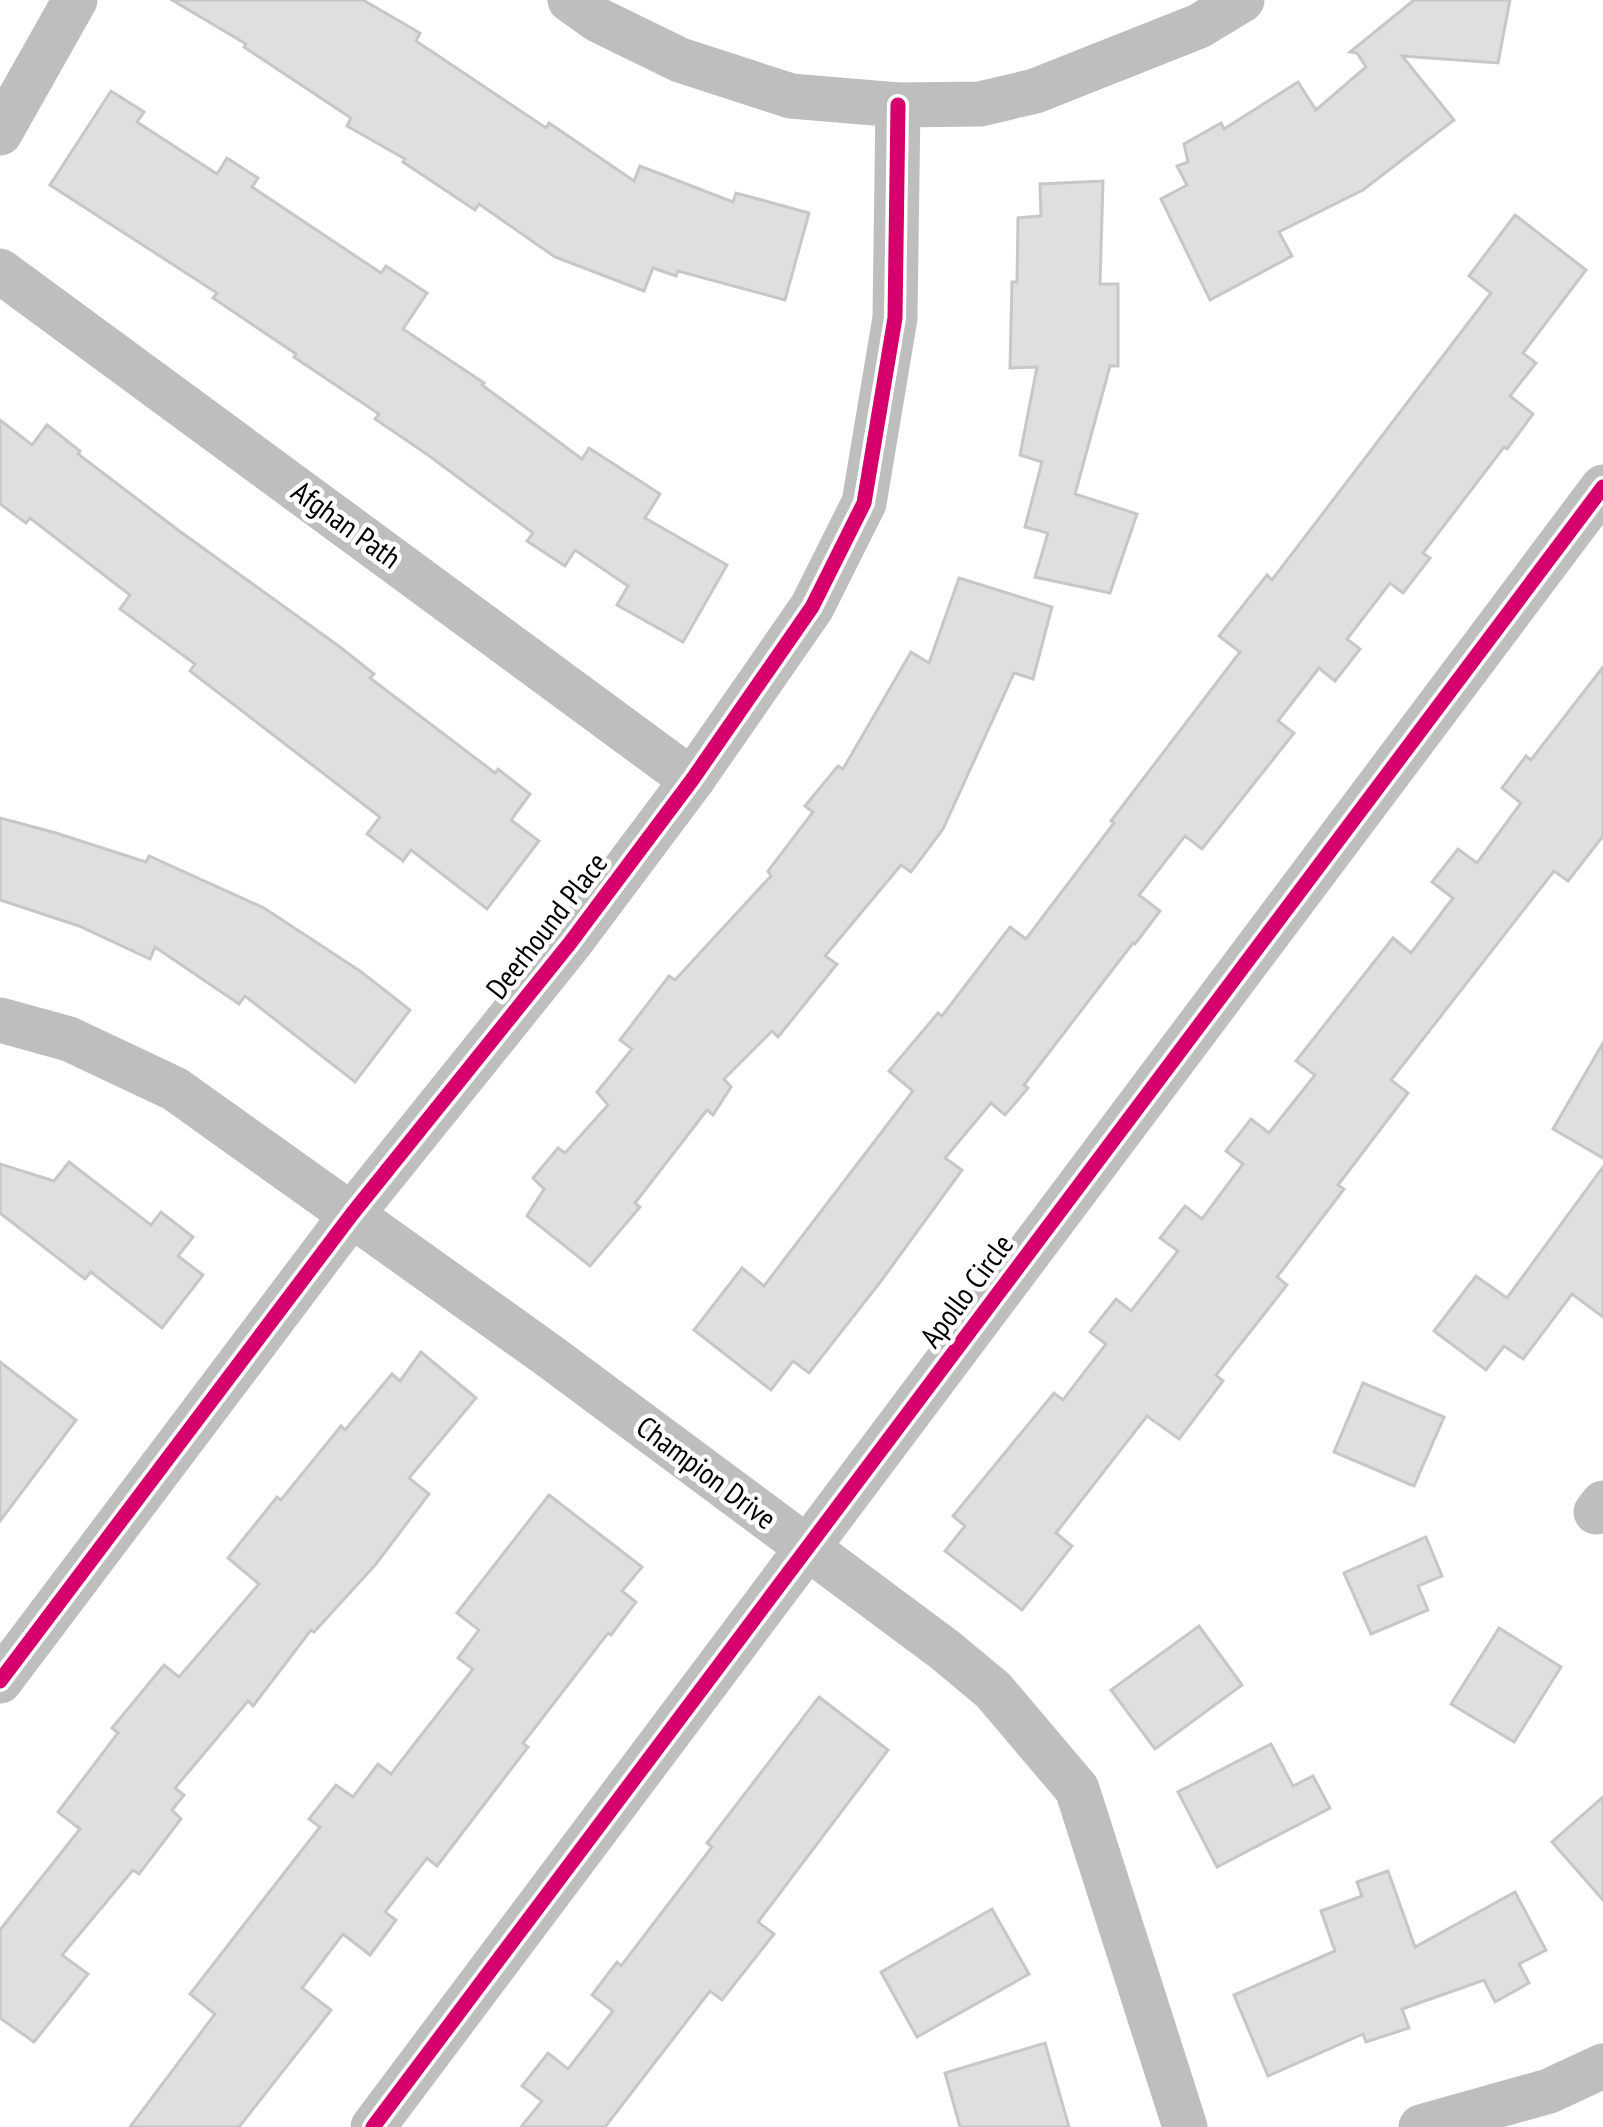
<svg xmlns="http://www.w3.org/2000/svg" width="1603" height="2127" font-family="'PT Sans Narrow',sans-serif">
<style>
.building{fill:#dfdfdf;stroke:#c7c7c7;stroke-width:3}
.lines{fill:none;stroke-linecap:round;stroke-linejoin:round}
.street{stroke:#bebebe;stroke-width:45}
.cycleway-casing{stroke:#fff;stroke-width:22}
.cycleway{stroke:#d6006c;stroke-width:15}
.labels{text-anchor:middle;stroke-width:9;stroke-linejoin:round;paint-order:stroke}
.street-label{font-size:30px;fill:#000;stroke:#fff}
</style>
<rect width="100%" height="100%" fill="#fff"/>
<!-- building -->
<g class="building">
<path d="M172,0H363L420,33L416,41L546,128L549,123L634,181L640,166L733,202L736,193L809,213L785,300L678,271L676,276L653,268L644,291L555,257L479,204L475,210L403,162L405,159L347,126L351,118L244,47L246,44Z"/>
<path d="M1414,0H1510L1498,63L1402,56L1454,120L1363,190L1279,232L1292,256L1210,300L1161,199L1187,185L1177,166L1188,162L1184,144L1221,123L1224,129L1298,82L1316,110L1366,67L1357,53L1350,52Z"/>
<path d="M111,91L144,112L137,122L217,174L227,158L258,178L252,187L381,273L386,266L427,293L403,329L484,383L482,385L582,459L589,448L660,494L645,518L727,565L683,642L617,605L628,586L575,550L565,566L527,541L533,533L428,455L375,419L379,414L294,357L296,354L213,298L217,293L50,185Z"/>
<path d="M1103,181L1100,284H1118V366H1110L1075,494L1137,514L1110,593L1035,577L1048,533L1025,527L1042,462L1020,455L1037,367L1010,368L1012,282H1017L1018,218L1041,216L1040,184Z"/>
<path d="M1515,215L1586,270L1523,353L1536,363L1510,396L1533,414L1507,449L1504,447L1423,553L1430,558L1403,593L1390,583L1347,639L1360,649L1335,681L1319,668L1278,721L1294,733L1202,849L1185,836L1139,895L1160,911L1135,944L1133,943L1024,1085L1028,1088L1005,1115L991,1103L945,1158L962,1170L881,1281L809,1373L793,1361L771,1390L694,1330L742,1268L764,1286L913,1091L889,1071L938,1013L942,1016L1010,927L1026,939L1114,823L1111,821L1240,652L1219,636L1267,575L1272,580L1491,293L1469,276Z"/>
<path d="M0,420L32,445L47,425L80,451L78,454L178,530L340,647L374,674L370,678L495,773L498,769L530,794L511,820L539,841L487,909L411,850L403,861L367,834L380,817L190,671L195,664L120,609L130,595L30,518L26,523L0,504Z"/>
<path d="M959,578L1052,607L1033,679L1014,673L943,829L911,872L901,865L825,956L837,964L778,1037L772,1031L724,1079L731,1087L713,1115L707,1110L635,1203L640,1207L590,1266L527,1216L544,1189L533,1178L558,1148L565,1153L608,1105L597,1092L632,1049L620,1040L669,976L675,980L771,876L768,871L813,812L805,806L838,766L843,769L911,652L929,663Z"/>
<path d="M1603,667V836L1568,881L1554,871L1391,1080L1408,1093L1338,1185L1344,1189L1277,1277L1287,1285L1216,1375L1223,1381L1179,1439L1147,1416L1056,1533L1072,1546L1022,1610L945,1551L965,1526L953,1516L1054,1393L1063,1400L1106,1344L1090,1332L1116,1299L1131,1311L1178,1251L1160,1238L1185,1206L1202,1219L1243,1164L1226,1151L1251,1119L1269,1133L1315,1075L1296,1061L1393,938L1411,953L1453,898L1432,882L1458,849L1477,863L1521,803L1502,788L1526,756L1531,760Z"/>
<path d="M0,818L56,833L146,862L149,856L264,908L360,971L410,1010L355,1082L245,996L239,1004L155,947L150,959L79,926L0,900Z"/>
<path d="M1603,1043V1158L1553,1129Z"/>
<path d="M69,1162L151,1225L161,1212L193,1237L178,1256L203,1275L162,1328L91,1272L85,1279L0,1213V1164L54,1181Z"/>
<path d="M1603,1167V1317L1572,1294L1523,1359L1504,1346L1486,1370L1434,1331L1476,1276L1507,1298Z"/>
<path d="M421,1352L476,1398L409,1478L429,1494L376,1564L314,1632L311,1630L253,1706L248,1701L175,1788L184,1795L172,1810L181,1819L139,1874L133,1870L62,1955L88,1974L34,2042L0,2018V1930L80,1829L58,1812L118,1733L112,1728L164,1665L179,1677L259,1584L228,1558L277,1497L281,1500L341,1426L345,1430L392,1374L400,1381Z"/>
<path d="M0,1362L76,1420L0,1521Z"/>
<path d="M1363,1383L1444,1417L1414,1486L1334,1452Z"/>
<path d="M549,1495L642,1567L622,1591L636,1602L611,1635L608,1633L523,1743L528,1747L437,1866L427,1858L385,1912L396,1920L370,1955L343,1934L302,1988L331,2010L239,2127H130L215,2014L190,1994L320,1827L309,1819L336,1785L353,1797L378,1764L391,1774L473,1669L458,1658L479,1630L457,1613Z"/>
<path d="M1426,1537L1442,1576L1418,1586L1428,1610L1371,1634L1344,1573Z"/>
<path d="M1199,1626L1242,1685L1155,1749L1111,1690Z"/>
<path d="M1499,1628L1561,1667L1514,1742L1451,1704Z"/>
<path d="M819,1697L888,1750L758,1922L774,1934L722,2000L710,1991L605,2127H521L542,2101L522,2086L548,2053L568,2069L613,2011L592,1995L617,1962L621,1966L712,1847L707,1843Z"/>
<path d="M1271,1744L1293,1786L1313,1776L1330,1808L1217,1867L1178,1792Z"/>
<path d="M1603,1797V1900L1552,1842Z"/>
<path d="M1388,1871L1415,1947L1515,1892L1546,1950L1519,1964L1529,1983L1495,2002L1484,1980L1402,2009L1409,2028L1366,2042L1363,2034L1268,2076L1234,1995L1335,1951L1321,1911L1362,1896L1357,1882Z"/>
<path d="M992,1909L1029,1974L917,2037L881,1972Z"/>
<path d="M1045,2043L1069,2127H960L945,2073Z"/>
</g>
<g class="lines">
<!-- street -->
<g class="street">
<path d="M570,0L598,20L680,60L791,96L898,105L980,104L1035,91L1199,26L1242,0"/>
<path d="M0,133L75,0"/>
<path d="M0,271L692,780"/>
<path d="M0,1020L69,1039L175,1089L548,1355L945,1650L993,1690L1077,1789L1185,2127"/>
<path d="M1596,1512L1603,1503"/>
<path d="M0,1681L352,1214L570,943L692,780L812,607L864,503L895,318L898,105"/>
<path d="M373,2127L1603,487"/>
<path d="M1421,2127L1549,2091L1603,2066"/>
</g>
<!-- cycleway casing -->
<g class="cycleway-casing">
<g id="cycleway">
<path d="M0,1681L352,1214L570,943L692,780L812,607L864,503L895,318L898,105"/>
<path d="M373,2127L1603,487"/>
</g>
</g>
<!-- cycleway -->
<use href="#cycleway" class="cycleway"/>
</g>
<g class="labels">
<!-- street labels -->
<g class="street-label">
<text transform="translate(346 525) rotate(36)" y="10">Afghan Path</text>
<text transform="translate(547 926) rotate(-52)" y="10">Deerhound Place</text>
<text transform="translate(967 1291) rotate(-53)" y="10">Apollo Circle</text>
<text transform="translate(706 1473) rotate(37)" y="10">Champion Drive</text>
</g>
</g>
</svg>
